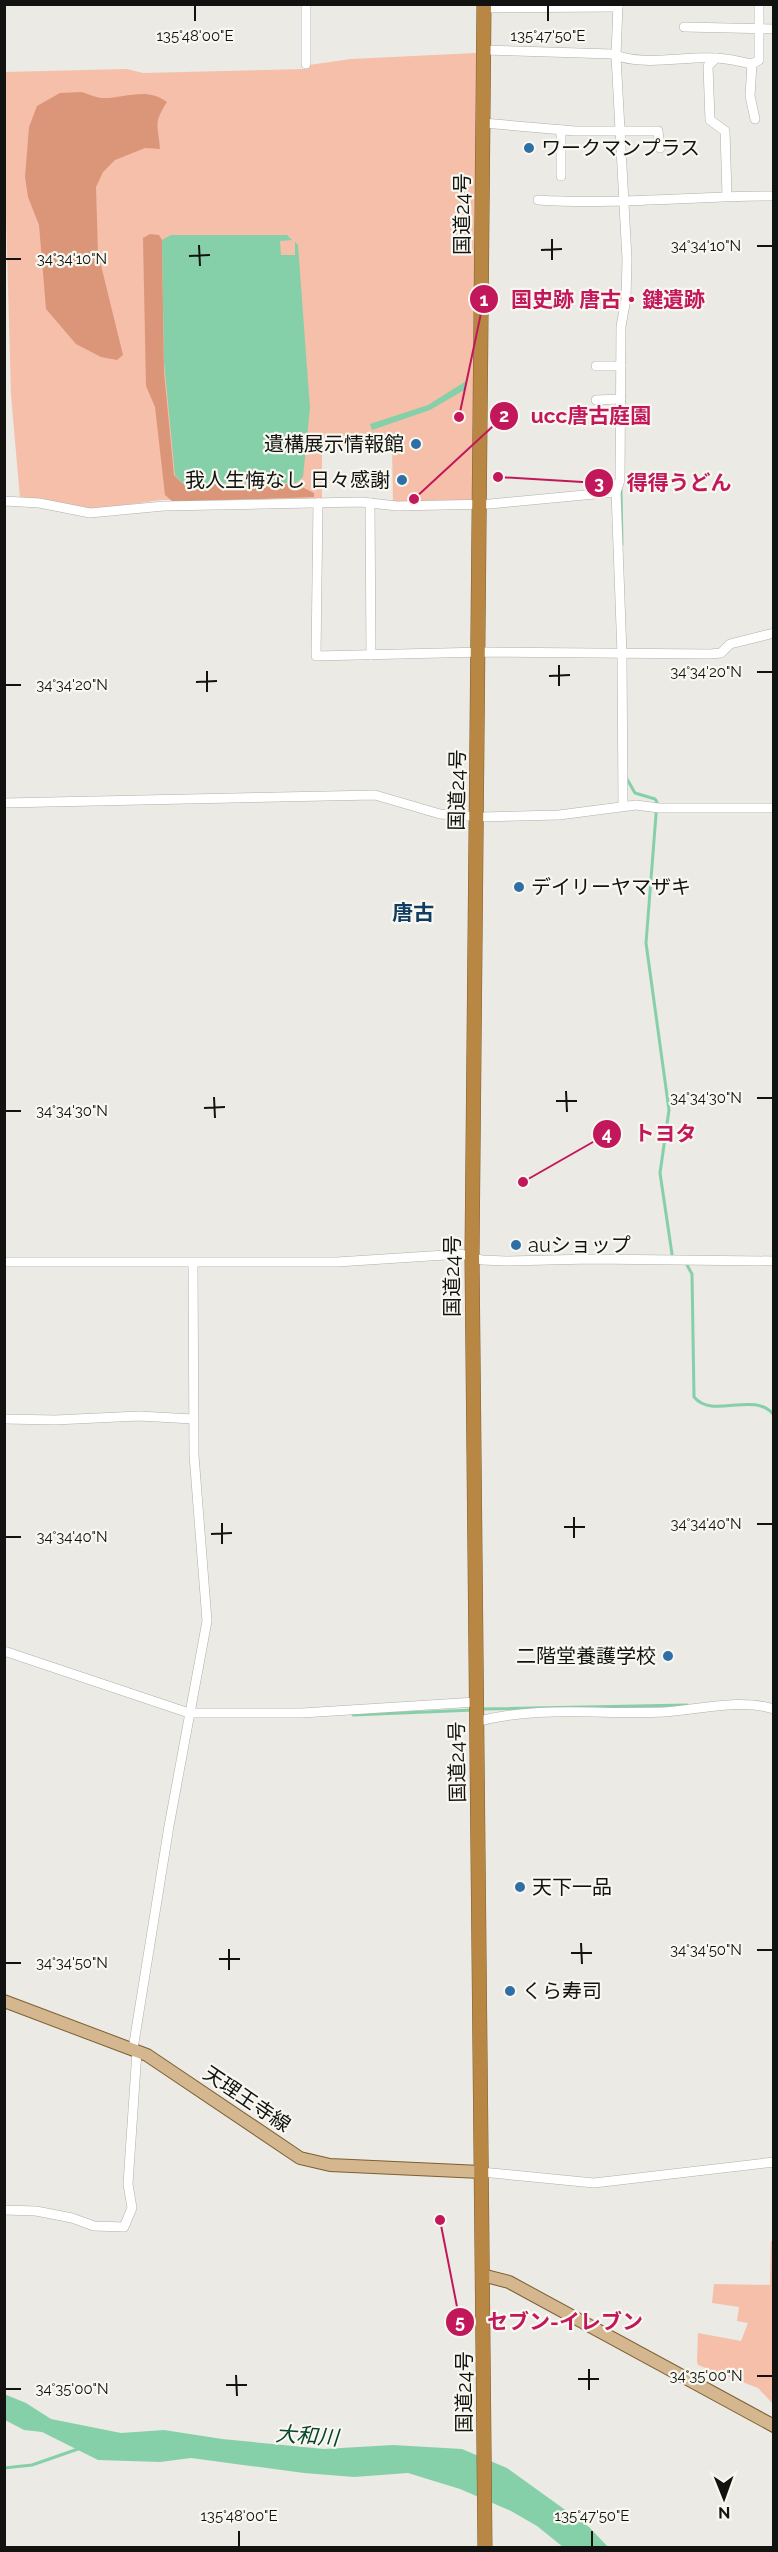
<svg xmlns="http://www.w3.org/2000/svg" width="778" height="2552" font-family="Raleway,'Noto Sans JP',sans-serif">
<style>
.green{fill:#f5bfa9}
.forest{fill:#db9679}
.water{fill:#86d0a9}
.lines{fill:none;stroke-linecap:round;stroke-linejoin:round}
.stream{stroke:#86d0a9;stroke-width:3}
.minor-casing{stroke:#b0b0a9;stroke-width:10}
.major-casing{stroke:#7e5e32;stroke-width:14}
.highway-casing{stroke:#7e5e32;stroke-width:15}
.minor{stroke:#fff;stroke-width:9}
.major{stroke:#d4b78f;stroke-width:12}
.highway{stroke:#b88744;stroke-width:14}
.ticks{fill:none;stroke:#121210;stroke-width:2}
.poi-dot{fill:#306fa6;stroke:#f8f8f1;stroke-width:2}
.labels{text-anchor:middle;stroke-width:4.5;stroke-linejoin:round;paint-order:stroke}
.poi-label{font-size:20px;fill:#121210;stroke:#f8f8f1;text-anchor:start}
.street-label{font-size:20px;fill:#121210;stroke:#f8f8f1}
.neighbourhood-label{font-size:21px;font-weight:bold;fill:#103c61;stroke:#f8f8f1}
.water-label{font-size:21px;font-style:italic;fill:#04442b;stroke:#f8f8f1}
.ticks-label{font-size:15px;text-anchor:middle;fill:#121210;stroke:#f8f8f1;stroke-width:4.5;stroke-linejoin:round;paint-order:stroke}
.leader{fill:none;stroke:#c2185b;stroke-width:2}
.callout-dot{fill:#c2185b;stroke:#f8f8f1;stroke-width:2}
.mark-label{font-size:18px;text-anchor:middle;font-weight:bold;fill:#fff}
.callout-label{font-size:21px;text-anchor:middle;font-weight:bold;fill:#c2185b;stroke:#f8f8f1;stroke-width:4.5;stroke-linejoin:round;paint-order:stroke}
</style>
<rect width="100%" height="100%" fill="#ebeae4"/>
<!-- green -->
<g class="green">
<path d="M476,53L472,500L393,503L392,445L329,446L322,454V498L160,500L90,510L20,498L11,395L5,179L4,72L127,69L143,73L304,69L309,65L351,59Z"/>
<path d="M771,2241H774L773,2404L758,2388L698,2365L697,2361L698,2333L741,2341L748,2323L737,2321L739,2307L712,2303L714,2284L770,2285Z"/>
</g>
<!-- forest -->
<g class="forest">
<path d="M82,92C88,94 95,97 101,98C124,99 146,86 167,102C153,124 158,124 160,149L145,148L115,160L103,172L96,187L98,253L123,355L117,360L101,357L76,344L46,309L39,225L28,197L25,177L29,127L37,106L60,93Z"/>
<path d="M150,234L159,235L162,240L164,372L174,475L183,484H296L314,493V497L173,502L165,495L155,407L146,386L143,238Z"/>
</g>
<!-- water -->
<g class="water">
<path d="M171,235H287L292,240L280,241L281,255H295V242L298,245L310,408L303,477L296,483L183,484L175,475L164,362L162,240Z"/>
<path d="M466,381V389L430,410L372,430L370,424L428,405Z"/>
<path d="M4,2394L26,2403L51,2419L121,2433L164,2430L222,2439L324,2449L393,2445L462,2449L507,2468L589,2527L608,2547H563L537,2526L511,2511L460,2489L408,2473L354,2477L304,2473L191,2458L160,2462L98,2460L42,2432L24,2430L5,2420Z"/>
</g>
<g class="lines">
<!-- stream -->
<g class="stream">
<path d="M621,490L622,545"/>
<path d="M627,779L635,793L655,799L657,802L646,943L669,1110L660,1173L672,1254"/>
<path d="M687,1265L692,1274L694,1397C713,1420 754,1390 774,1415"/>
<path d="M481,1709L687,1705"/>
<path d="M353,1715L474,1710"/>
<path d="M4,2468L32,2465L78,2449"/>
</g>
<!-- minor casing -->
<g class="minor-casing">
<g id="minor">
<path d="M306,4V64"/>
<path d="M618,4L616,56L627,259L626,299L621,326L620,480L616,492L622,654L623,806"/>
<path d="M484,8L618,7"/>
<path d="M684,27L774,29"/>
<path d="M484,50L612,54C645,67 682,56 715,58C728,58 740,62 752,64L759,60V4"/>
<path d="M716,58L708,66L710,120L725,131L727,196"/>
<path d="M752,64L750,96L755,119"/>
<path d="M483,123L575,131H658L660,148"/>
<path d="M561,176V130"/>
<path d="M538,200C617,205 695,196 774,196"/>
<path d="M596,366H621"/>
<path d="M596,400L621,399"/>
<path d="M4,501L39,503L90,513L164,506L361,502L397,506L490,504L616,492"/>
<path d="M318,503L316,656L484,652L710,654L721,653L730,644L774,633"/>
<path d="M370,503L371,655"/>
<path d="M4,803L375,795L440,814L482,817L559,815L636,805L659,808H774"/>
<path d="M4,1262H337L461,1254L482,1260L506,1261L591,1259L774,1261"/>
<path d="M4,1419L55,1420L139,1416L193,1419"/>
<path d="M4,1651L189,1713H302L476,1702"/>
<path d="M476,1722C536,1705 602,1715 664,1712C698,1710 740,1698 774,1709"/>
<path d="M133,2049L169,1826L207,1621L194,1455L193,1263"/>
<path d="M481,2172L594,2183L774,2162"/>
<path d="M4,2210L36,2211L72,2218L94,2226L124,2227L132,2208L128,2184L137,2051"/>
</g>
</g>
<!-- major casing -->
<g class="major-casing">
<g id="major">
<path d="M4,2001L147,2055L300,2158L330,2165L481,2172"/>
<path d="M482,2275L509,2282L774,2426"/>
</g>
</g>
<!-- highway casing -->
<g class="highway-casing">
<path id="highway" d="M484,4L472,1256L485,2548"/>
</g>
<!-- minor -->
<use href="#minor" class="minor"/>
<!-- major -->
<use href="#major" class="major"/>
<!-- highway -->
<use href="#highway" class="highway"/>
</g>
<!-- ticks -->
<path class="ticks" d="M195,6V21M548,6V21M552,239V260M199,245L200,266M757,246H772M541,250L562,249M189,256L210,255M6,259H21M559,665V686M207,671V692M757,672H772M549,676L570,675M196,682L217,681M6,685H21M566,1091L567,1112M214,1097L215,1118M757,1098H772M556,1101H577M204,1108L225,1107M6,1111H21M574,1517V1538M222,1523V1544M757,1524H772M564,1527H585M211,1534L232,1533M6,1537H21M581,1943L582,1964M229,1949V1970M757,1950H772M571,1953H592M219,1959H240M6,1963H21M589,2369V2390M236,2375L237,2396M757,2376H772M578,2379H599M226,2385H247M6,2389H21M239,2531V2546M592,2531V2546"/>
<!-- markers -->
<g class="poi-dot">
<circle cx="529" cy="148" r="6"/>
<circle cx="416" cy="444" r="6"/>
<circle cx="402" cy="480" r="6"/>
<circle cx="519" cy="887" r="6"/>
<circle cx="516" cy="1245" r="6"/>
<circle cx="668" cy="1656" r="6"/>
<circle cx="520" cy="1887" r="6"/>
<circle cx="510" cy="1991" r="6"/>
</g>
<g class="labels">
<!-- poi labels -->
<g class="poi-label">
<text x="541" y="155">ワークマンプラス</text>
<text x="404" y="451" text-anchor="end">遺構展示情報館</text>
<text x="390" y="487" text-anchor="end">我人生悔なし 日々感謝</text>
<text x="531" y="894">デイリーヤマザキ</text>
<text x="528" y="1252">auショップ</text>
<text x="656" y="1663" text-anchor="end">二階堂養護学校</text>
<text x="532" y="1894">天下一品</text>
<text x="522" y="1998">くら寿司</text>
</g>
<!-- street labels -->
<g class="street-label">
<text transform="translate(462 214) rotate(-90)" y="7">国道24号</text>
<text transform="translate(457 790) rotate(-89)" y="7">国道24号</text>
<text transform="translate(452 1276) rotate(-90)" y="7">国道24号</text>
<text transform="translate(457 1762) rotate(-91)" y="7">国道24号</text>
<text transform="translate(247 2099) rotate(34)" y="7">天理王寺線</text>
<text transform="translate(464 2392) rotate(-90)" y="7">国道24号</text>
</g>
<!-- neighbourhood labels -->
<g class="neighbourhood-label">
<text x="413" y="920">唐古</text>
</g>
<!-- water labels -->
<g class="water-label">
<text transform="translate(307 2436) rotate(4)" y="7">大和川</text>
</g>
</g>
<g class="ticks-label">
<text x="195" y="41">135°48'00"E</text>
<text x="548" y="41">135°47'50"E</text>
<text x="706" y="251">34°34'10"N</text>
<text x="72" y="264">34°34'10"N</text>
<text x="706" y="677">34°34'20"N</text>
<text x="72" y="690">34°34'20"N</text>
<text x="706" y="1103">34°34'30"N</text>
<text x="72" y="1116">34°34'30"N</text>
<text x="706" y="1529">34°34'40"N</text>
<text x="72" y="1542">34°34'40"N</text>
<text x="706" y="1955">34°34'50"N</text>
<text x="72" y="1968">34°34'50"N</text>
<text x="706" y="2381">34°35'00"N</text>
<text x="72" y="2394">34°35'00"N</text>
<text x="239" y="2521">135°48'00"E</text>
<text x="592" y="2521">135°47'50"E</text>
</g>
<!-- callouts -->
<path class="leader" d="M459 417L484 299M414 499L504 416M498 477L599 483M523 1182L607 1134M440 2220L460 2322"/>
<g class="callout-dot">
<circle cx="459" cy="417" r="6"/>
<circle cx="414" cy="499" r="6"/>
<circle cx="498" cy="477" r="6"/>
<circle cx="523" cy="1182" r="6"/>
<circle cx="440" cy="2220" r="6"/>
<circle cx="484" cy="299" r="15"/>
<circle cx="504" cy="416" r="15"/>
<circle cx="599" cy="483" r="15"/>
<circle cx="607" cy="1134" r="15"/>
<circle cx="460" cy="2322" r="15"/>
</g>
<g class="mark-label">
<text x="484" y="306">1</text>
<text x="504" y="422">2</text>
<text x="599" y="489">3</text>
<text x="607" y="1140">4</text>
<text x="460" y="2328">5</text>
</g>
<g class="callout-label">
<text x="608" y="307">国史跡 唐古・鍵遺跡</text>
<text x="591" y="423">ucc唐古庭園</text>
<text x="679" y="490">得得うどん</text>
<text x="665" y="1141">トヨタ</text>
<text x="565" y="2329">セブン-イレブン</text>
</g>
<!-- border -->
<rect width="778" height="2552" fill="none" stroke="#121210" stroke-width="12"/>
<!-- north arrow -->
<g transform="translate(724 2498) rotate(179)" stroke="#f8f8f1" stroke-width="4.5" paint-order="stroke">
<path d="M0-4.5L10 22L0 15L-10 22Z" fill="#121210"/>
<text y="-9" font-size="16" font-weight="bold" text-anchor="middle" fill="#121210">N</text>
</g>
</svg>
